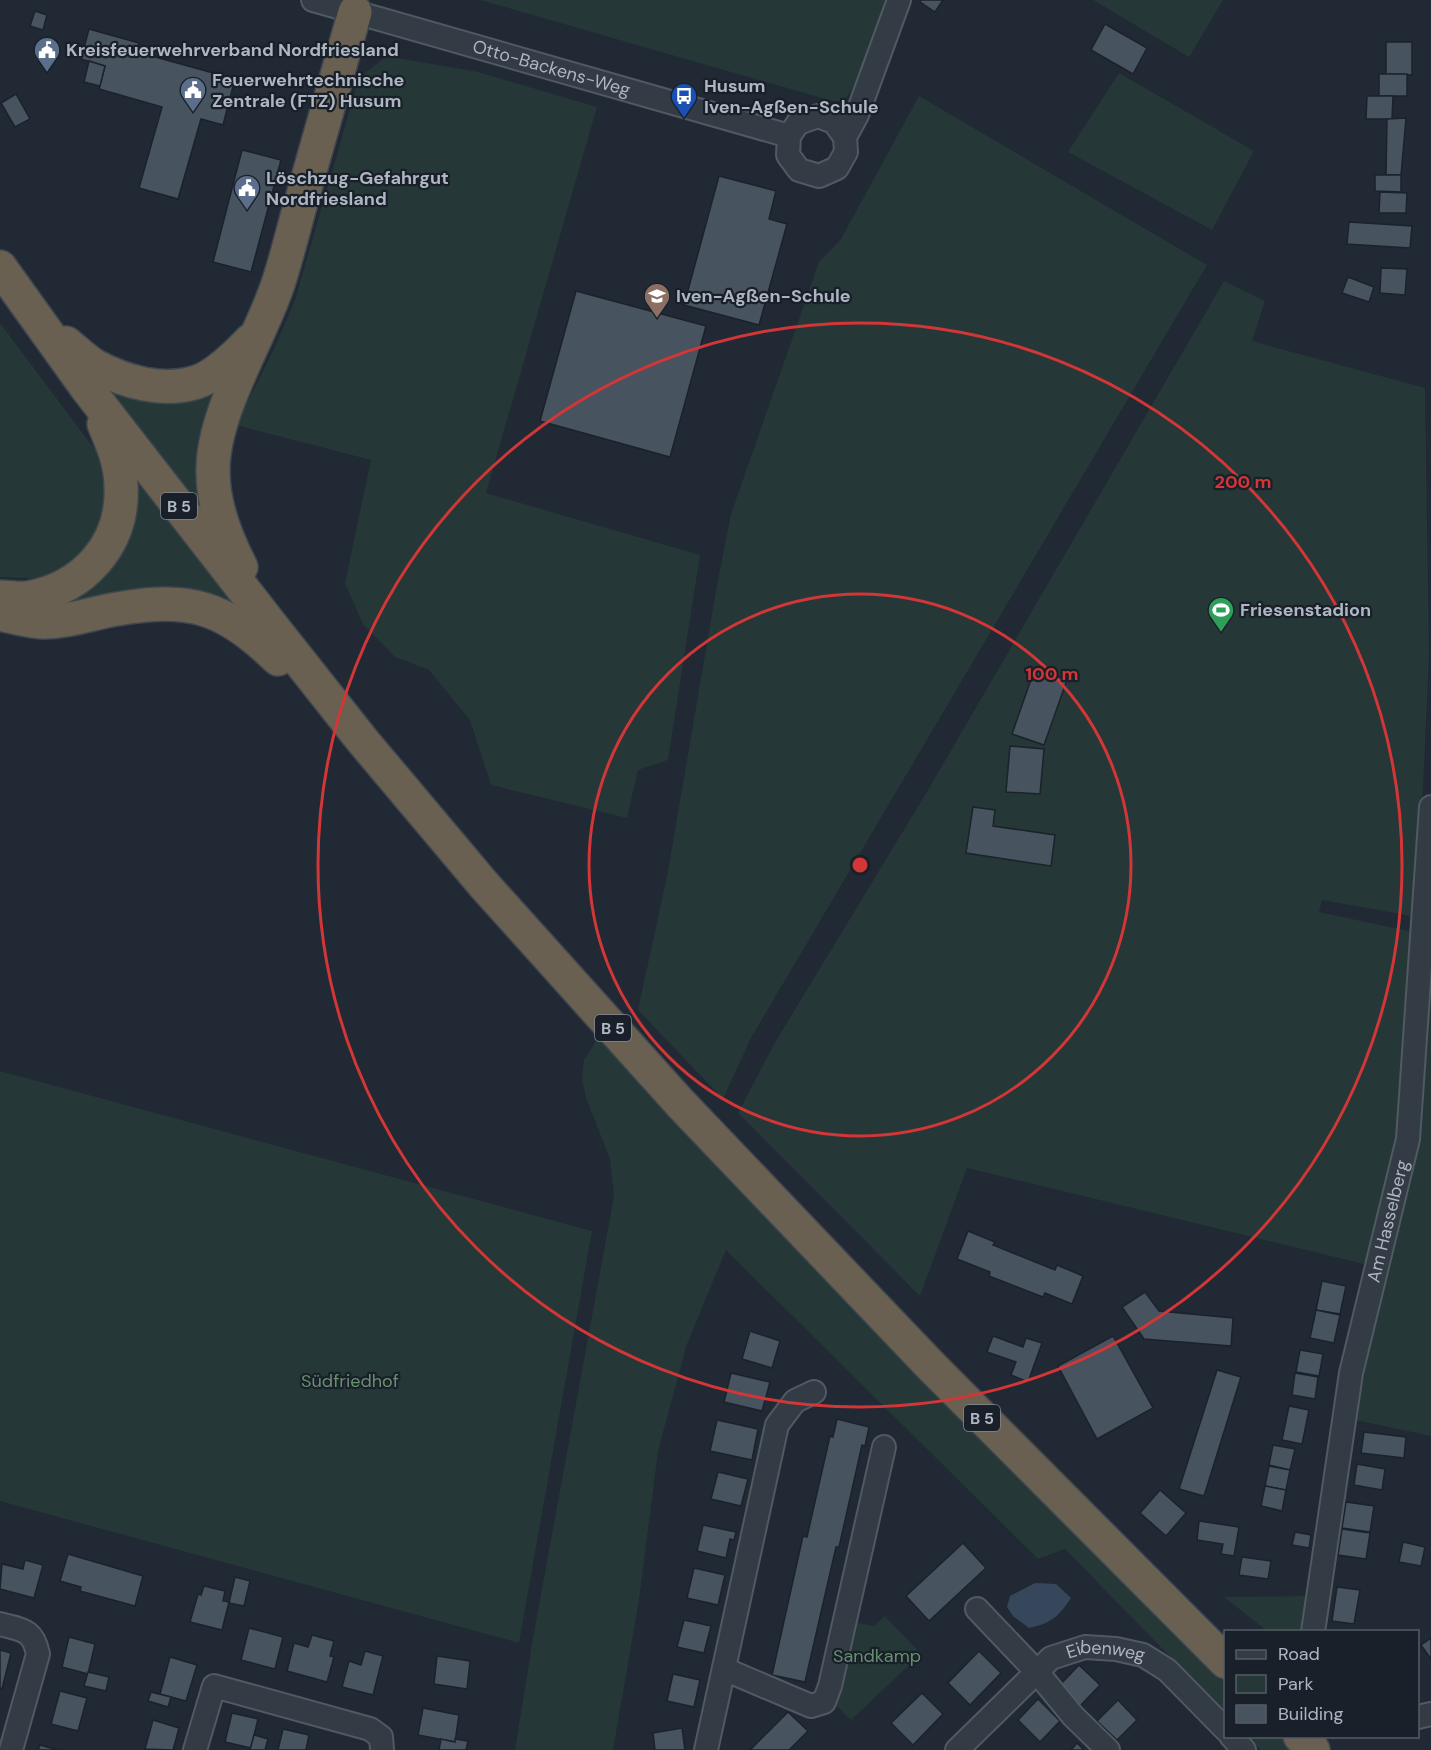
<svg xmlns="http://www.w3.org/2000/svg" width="1431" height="1750" font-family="'DM Sans',sans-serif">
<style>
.green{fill:#253737}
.water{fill:#36475c}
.building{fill:#485360;stroke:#1b222b;stroke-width:1.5}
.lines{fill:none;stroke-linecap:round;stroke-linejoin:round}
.minor-casing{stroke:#515963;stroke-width:26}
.highway-casing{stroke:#3e464f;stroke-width:36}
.minor{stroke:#333b45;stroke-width:22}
.highway{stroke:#6a6051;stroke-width:33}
.ring{fill:none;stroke:#d23637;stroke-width:3}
.labels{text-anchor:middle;stroke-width:4.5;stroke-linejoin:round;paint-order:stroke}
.shield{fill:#192029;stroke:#818994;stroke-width:1.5}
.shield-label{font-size:16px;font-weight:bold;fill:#adb6c2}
.poi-label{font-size:18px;font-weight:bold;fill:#adb6c2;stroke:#192029;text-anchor:start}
.street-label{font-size:18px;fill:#adb6c2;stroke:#192029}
.park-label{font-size:18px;fill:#67906f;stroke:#192029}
.centre{fill:#d23637;stroke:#192029;stroke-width:3}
.ring-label{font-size:18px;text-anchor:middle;font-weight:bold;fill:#d23637;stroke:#192029;stroke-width:4.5;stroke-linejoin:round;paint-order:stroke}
</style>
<rect width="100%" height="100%" fill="#202934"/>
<!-- green -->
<g class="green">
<path d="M480,0H885C876,25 861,87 842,102L829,100Z"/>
<path d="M1093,0H1223L1189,57Z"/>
<path d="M386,56L478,72L597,107L486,493L700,555L668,760L638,770L627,818L491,785L470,720L429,670L395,657L363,624L345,583L371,460L236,425L273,351L295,300L359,78Z"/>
<path d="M1119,73L1254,151L1212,230L1068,152Z"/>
<path d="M919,96L1207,265L751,1038L723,1099L638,1010L668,871L717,585L731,514L819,262L841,239Z"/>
<path d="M1224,281L1265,301L1252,341L1425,388L1429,656L1417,917L1322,900L1319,912L1418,933L1402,1141L1372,1266L967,1168L920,1296L738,1113L774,1044L925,795Z"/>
<path d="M0,323L96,451L105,485L104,515L91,548L51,579L0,577Z"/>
<path d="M232,377L210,527L96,379Z"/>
<path d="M124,456L246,613L77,609L26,605L82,586Z"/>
<path d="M1431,833V1436L1355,1420L1384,1269Z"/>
<path d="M598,1038L1077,1535L1225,1681V1713L1065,1549L1038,1559L726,1250L687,1344L658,1451L639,1600L613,1750H515L533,1638L614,1196L610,1159L586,1098L582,1078L584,1060Z"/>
<path d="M0,1071L592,1231L519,1643L0,1501Z"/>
<path d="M1310,1596L1306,1631H1267L1224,1597Z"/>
<path d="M885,1616L921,1654L851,1720L834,1703L853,1622L874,1626Z"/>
<path d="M1248,1737H1282L1295,1750H1261Z"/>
</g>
<!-- water -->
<path class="water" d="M1035,1583L1056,1584L1071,1598C1058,1617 1052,1623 1029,1628L1013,1616L1007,1607L1010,1596Z"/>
<!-- building -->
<g class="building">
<path d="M921,0H943L935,12L920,2Z"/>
<path d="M35,11L47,15L43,30L30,26Z"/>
<path d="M1105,24L1147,48L1133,74L1091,50Z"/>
<path d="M89,29L139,43L137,52L235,79L223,125L201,119L178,199L139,188L162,107L99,89L105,66L81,59Z"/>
<path d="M1386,42H1412V75L1386,74Z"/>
<path d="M89,61L105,66L100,86L84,82Z"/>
<rect x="1379" y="74" width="28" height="22"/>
<path d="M16,94L30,119L15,127L1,103Z"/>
<path d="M1367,96H1393L1392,119H1366Z"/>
<path d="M1406,118L1401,175H1386L1387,119Z"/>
<path d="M242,150L281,160L251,272L213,262Z"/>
<path d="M1375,175H1401V192L1375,191Z"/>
<path d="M719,176L776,191L769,219L787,224L759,325L684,305Z"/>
<path d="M1380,192L1407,193L1406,213H1379Z"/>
<path d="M1349,222L1412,226L1410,248L1347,244Z"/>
<path d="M1381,268L1407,269L1405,295L1380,293Z"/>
<path d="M1348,277L1374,287L1369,302L1342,293Z"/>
<path d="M576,291L706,326L670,457L540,421Z"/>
<path d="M1035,668L1067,680L1044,745L1012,734Z"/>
<path d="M1010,746L1044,749L1040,794L1006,792Z"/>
<path d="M973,807L995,810L993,826L1055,835L1051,866L966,853Z"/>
<path d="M968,1231L995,1242L993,1245L1055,1270L1057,1265L1083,1276L1072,1304L1045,1293L1043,1297L989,1276L990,1272L957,1259Z"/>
<path d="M1322,1281L1346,1286L1340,1314L1316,1310Z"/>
<path d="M1145,1292L1159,1311L1233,1318L1231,1346L1144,1339L1122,1307Z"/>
<path d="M1316,1310L1340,1315L1334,1343L1310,1338Z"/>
<path d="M750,1331L780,1341L772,1368L742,1359Z"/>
<path d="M993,1336L1023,1347L1026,1338L1042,1343L1028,1382L1011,1375L1016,1362L987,1352Z"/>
<path d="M1113,1336L1153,1408L1097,1439L1058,1366Z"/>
<path d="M1300,1350L1323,1354L1319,1376L1296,1372Z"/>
<path d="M1217,1370L1241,1377L1204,1496L1179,1489Z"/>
<path d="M731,1373L770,1382L762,1411L724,1402Z"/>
<path d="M1295,1373L1318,1377L1315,1399L1292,1395Z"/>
<path d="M1289,1406L1309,1410L1302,1444L1282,1440Z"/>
<path d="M837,1419L869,1427L865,1446L862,1445L839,1547H836L805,1682L772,1675L803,1536L807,1537L830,1436L833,1437Z"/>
<path d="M717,1420L758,1429L752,1460L710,1451Z"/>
<path d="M1364,1432L1406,1437L1404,1458L1361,1453Z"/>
<path d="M1273,1445L1295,1449L1290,1470L1269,1465Z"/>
<path d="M1357,1464L1385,1469L1382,1490L1354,1485Z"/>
<path d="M1269,1466L1290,1470L1286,1490L1265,1486Z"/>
<path d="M718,1472L748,1479L741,1506L711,1499Z"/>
<path d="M1265,1486L1286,1490L1282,1511L1261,1506Z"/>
<path d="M1160,1490L1186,1513L1166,1536L1140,1513Z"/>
<path d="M1346,1502L1374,1506L1370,1532L1342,1528Z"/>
<path d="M1199,1521L1239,1527L1234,1556L1221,1554L1223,1544L1197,1540Z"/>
<path d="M703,1525L736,1532L734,1540L730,1539L726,1558L697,1551Z"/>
<path d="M1342,1529L1370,1533L1366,1559L1338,1555Z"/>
<path d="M1295,1532L1311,1535L1309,1548L1292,1545Z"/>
<path d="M1403,1542L1425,1547L1421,1566L1399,1562Z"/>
<path d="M963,1543L986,1568L929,1621L906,1596Z"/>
<path d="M68,1554L143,1576L135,1606L80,1591L81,1587L60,1581Z"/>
<path d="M1242,1557L1271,1561L1268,1579L1239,1575Z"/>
<path d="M25,1560L43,1565L34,1598L0,1589L2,1564L23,1569Z"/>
<path d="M694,1568L725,1575L718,1605L687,1598Z"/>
<path d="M235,1577L250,1581L244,1606L229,1603Z"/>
<path d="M204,1586L225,1591L223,1601L229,1602L222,1630L190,1622L198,1594L201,1595Z"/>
<path d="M1337,1587L1360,1590L1354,1624L1332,1621Z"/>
<path d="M684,1620L711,1626L704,1653L677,1647Z"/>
<path d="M249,1628L283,1637L275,1669L241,1660Z"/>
<path d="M312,1635L334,1641L330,1656L334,1657L327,1682L287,1671L294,1643L308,1647Z"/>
<path d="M69,1637L95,1644L88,1674L62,1667Z"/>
<path d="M1431,1638V1659L1421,1645Z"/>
<path d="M0,1650L11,1653L2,1689L0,1688Z"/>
<path d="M365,1651L383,1656L373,1695L342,1687L349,1661L361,1665Z"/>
<path d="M979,1651L1001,1673L970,1705L948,1683Z"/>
<path d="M437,1656L470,1661L467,1689L434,1684Z"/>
<path d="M170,1657L197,1665L186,1701L160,1694Z"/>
<path d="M1079,1665L1100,1685L1079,1707L1058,1687Z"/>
<path d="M88,1672L109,1677L106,1691L84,1686Z"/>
<path d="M673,1674L700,1680L694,1707L667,1701Z"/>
<path d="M60,1691L87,1698L78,1731L51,1724Z"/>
<path d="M151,1692L171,1697L168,1707L148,1701Z"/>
<path d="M922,1693L943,1714L913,1745L891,1723Z"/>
<path d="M1038,1699L1060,1721L1040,1742L1018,1720Z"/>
<path d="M1118,1700L1137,1720L1117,1740L1097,1721Z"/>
<path d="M423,1708L459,1715L455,1742L418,1735Z"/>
<path d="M788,1712L808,1731L789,1750H750Z"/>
<path d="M232,1713L258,1719L251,1748L225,1742Z"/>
<path d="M153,1720L179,1728L173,1750L145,1749Z"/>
<path d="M682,1728L685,1750H655L653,1733Z"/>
<path d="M283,1729L309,1735L306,1750H278Z"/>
<path d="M254,1735L268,1739L265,1750H250Z"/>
<path d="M441,1739L455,1742V1739L468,1741L466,1750H439Z"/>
<path d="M1077,1743L1084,1750H1071Z"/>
<path d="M40,1745L58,1750H38Z"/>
</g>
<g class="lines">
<!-- minor casing -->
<g class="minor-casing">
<g id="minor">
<path id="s1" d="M313,0L789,136"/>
<path d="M845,137L834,122L818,116L798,123L789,136L788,155L799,170L819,176L837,168L846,152L845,137L857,115L899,0"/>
<path d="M977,1609L1037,1672L1073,1716L1108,1750"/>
<path d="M0,1624C22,1630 33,1629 38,1654L11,1750"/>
<path id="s2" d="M1313,1632L1351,1373L1408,1139L1431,807"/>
<path d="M724,1669L811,1706L824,1702L830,1686L884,1447"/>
<path d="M1418,1717L1431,1714"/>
<path d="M1231,1736L1244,1750"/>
<path d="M195,1750L214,1686L370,1729L381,1737L382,1750"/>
<path d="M706,1750L777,1425L795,1401L814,1392"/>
<path id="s3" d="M957,1750L1051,1658L1085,1647L1116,1649L1143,1655L1167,1670L1226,1730"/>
</g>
</g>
<!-- highway casing -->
<g class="highway-casing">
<g id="highway">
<path d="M0,267L86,387L271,625L362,740L484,885L680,1103L931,1366L1226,1662"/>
<path d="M66,343C75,350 85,360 95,366C125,382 163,393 197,382C215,376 238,354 251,340"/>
<path d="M241,567C226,538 213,506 213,472C212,413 259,341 278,284C288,254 295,222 304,192C321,132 338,72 355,12"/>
<path d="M0,597C9,597 19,599 28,598C84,588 124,544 121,486C121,464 112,443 104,424"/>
<path d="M0,614C14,617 30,622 45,622C70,622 92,613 117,609C190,596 225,607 278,659"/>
<path d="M1300,1736L1313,1750"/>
</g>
</g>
<!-- minor -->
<use href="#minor" class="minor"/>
<!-- highway -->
<use href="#highway" class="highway"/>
</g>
<!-- distance rings -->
<g class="ring">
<circle cx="860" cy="865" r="271"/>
<circle cx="860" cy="865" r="542"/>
</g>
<!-- icons -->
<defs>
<g id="civic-pin" transform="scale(1.35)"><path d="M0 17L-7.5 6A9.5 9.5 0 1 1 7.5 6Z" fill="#5c6f8a" stroke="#192029"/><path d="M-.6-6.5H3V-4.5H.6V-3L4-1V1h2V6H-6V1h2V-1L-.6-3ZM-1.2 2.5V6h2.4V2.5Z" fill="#fff"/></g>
<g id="bus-pin" transform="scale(1.35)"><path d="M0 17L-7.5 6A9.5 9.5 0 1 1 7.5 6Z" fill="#1a4fb4" stroke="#192029"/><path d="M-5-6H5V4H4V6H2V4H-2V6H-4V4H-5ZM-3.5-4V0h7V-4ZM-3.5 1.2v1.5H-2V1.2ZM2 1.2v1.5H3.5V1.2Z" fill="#fff"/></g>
<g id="school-pin" transform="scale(1.35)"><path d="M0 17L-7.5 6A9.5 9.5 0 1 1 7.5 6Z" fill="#8d6e63" stroke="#192029"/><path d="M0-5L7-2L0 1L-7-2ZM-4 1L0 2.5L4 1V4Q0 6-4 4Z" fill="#fff"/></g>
<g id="stadium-pin" transform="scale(1.35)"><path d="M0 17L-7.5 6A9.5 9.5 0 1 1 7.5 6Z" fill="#2e9e5b" stroke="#192029"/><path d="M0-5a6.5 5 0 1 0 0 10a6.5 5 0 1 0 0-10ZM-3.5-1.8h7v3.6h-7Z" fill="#fff"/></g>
</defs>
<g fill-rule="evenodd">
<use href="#civic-pin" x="47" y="50"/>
<use href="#civic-pin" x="193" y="90"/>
<use href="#bus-pin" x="684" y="96"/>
<use href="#civic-pin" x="247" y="188"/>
<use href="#school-pin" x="657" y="296"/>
<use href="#stadium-pin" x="1221" y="610"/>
</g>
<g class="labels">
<!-- shield labels -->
<g class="shield">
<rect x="161" y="493" width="36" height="26" rx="4.5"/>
<rect x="595" y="1015" width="36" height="26" rx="4.5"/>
<rect x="964" y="1405" width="36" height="26" rx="4.5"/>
</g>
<g class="shield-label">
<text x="179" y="512">B 5</text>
<text x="613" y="1034">B 5</text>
<text x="982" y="1424">B 5</text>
</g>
<!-- poi labels -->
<g class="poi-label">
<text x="66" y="56">Kreisfeuerwehrverband Nordfriesland</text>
<text x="212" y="86">Feuerwehrtechnische<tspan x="212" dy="21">Zentrale (FTZ) Husum</tspan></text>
<text x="704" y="92">Husum<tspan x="704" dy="21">Iven-Agßen-Schule</tspan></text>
<text x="266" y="184">Löschzug-Gefahrgut<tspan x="266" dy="21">Nordfriesland</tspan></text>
<text x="676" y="302">Iven-Agßen-Schule</text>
<text x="1240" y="616">Friesenstadion</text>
</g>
<!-- street labels -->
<g class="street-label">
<text dy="6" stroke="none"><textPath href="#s1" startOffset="248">Otto-Backens-Weg</textPath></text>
<text dy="6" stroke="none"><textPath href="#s2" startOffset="418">Am Hasselberg</textPath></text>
<text dy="6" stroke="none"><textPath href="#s3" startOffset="188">Eibenweg</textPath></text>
</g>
<!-- park labels -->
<g class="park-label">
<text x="350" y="1387">Südfriedhof</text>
<text x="877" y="1662">Sandkamp</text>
</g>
</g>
<circle cx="860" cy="865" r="9" class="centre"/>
<g class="ring-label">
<text x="1243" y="488">200 m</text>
<text x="1052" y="680">100 m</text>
</g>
<!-- legend -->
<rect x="1224" y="1630" width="195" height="108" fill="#192029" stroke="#545c66" stroke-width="1.5"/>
<rect x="1236" y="1650" width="30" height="9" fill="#333b45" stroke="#545c66" stroke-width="1.5"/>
<text x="1278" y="1660" font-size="18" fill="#adb6c2">Road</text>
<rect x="1236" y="1675" width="30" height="18" fill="#253737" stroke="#545c66" stroke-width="1.5"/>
<text x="1278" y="1690" font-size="18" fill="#adb6c2">Park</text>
<rect x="1236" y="1705" width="30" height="18" fill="#485360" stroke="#545c66" stroke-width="1.5"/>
<text x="1278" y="1720" font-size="18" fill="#adb6c2">Building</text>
</svg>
